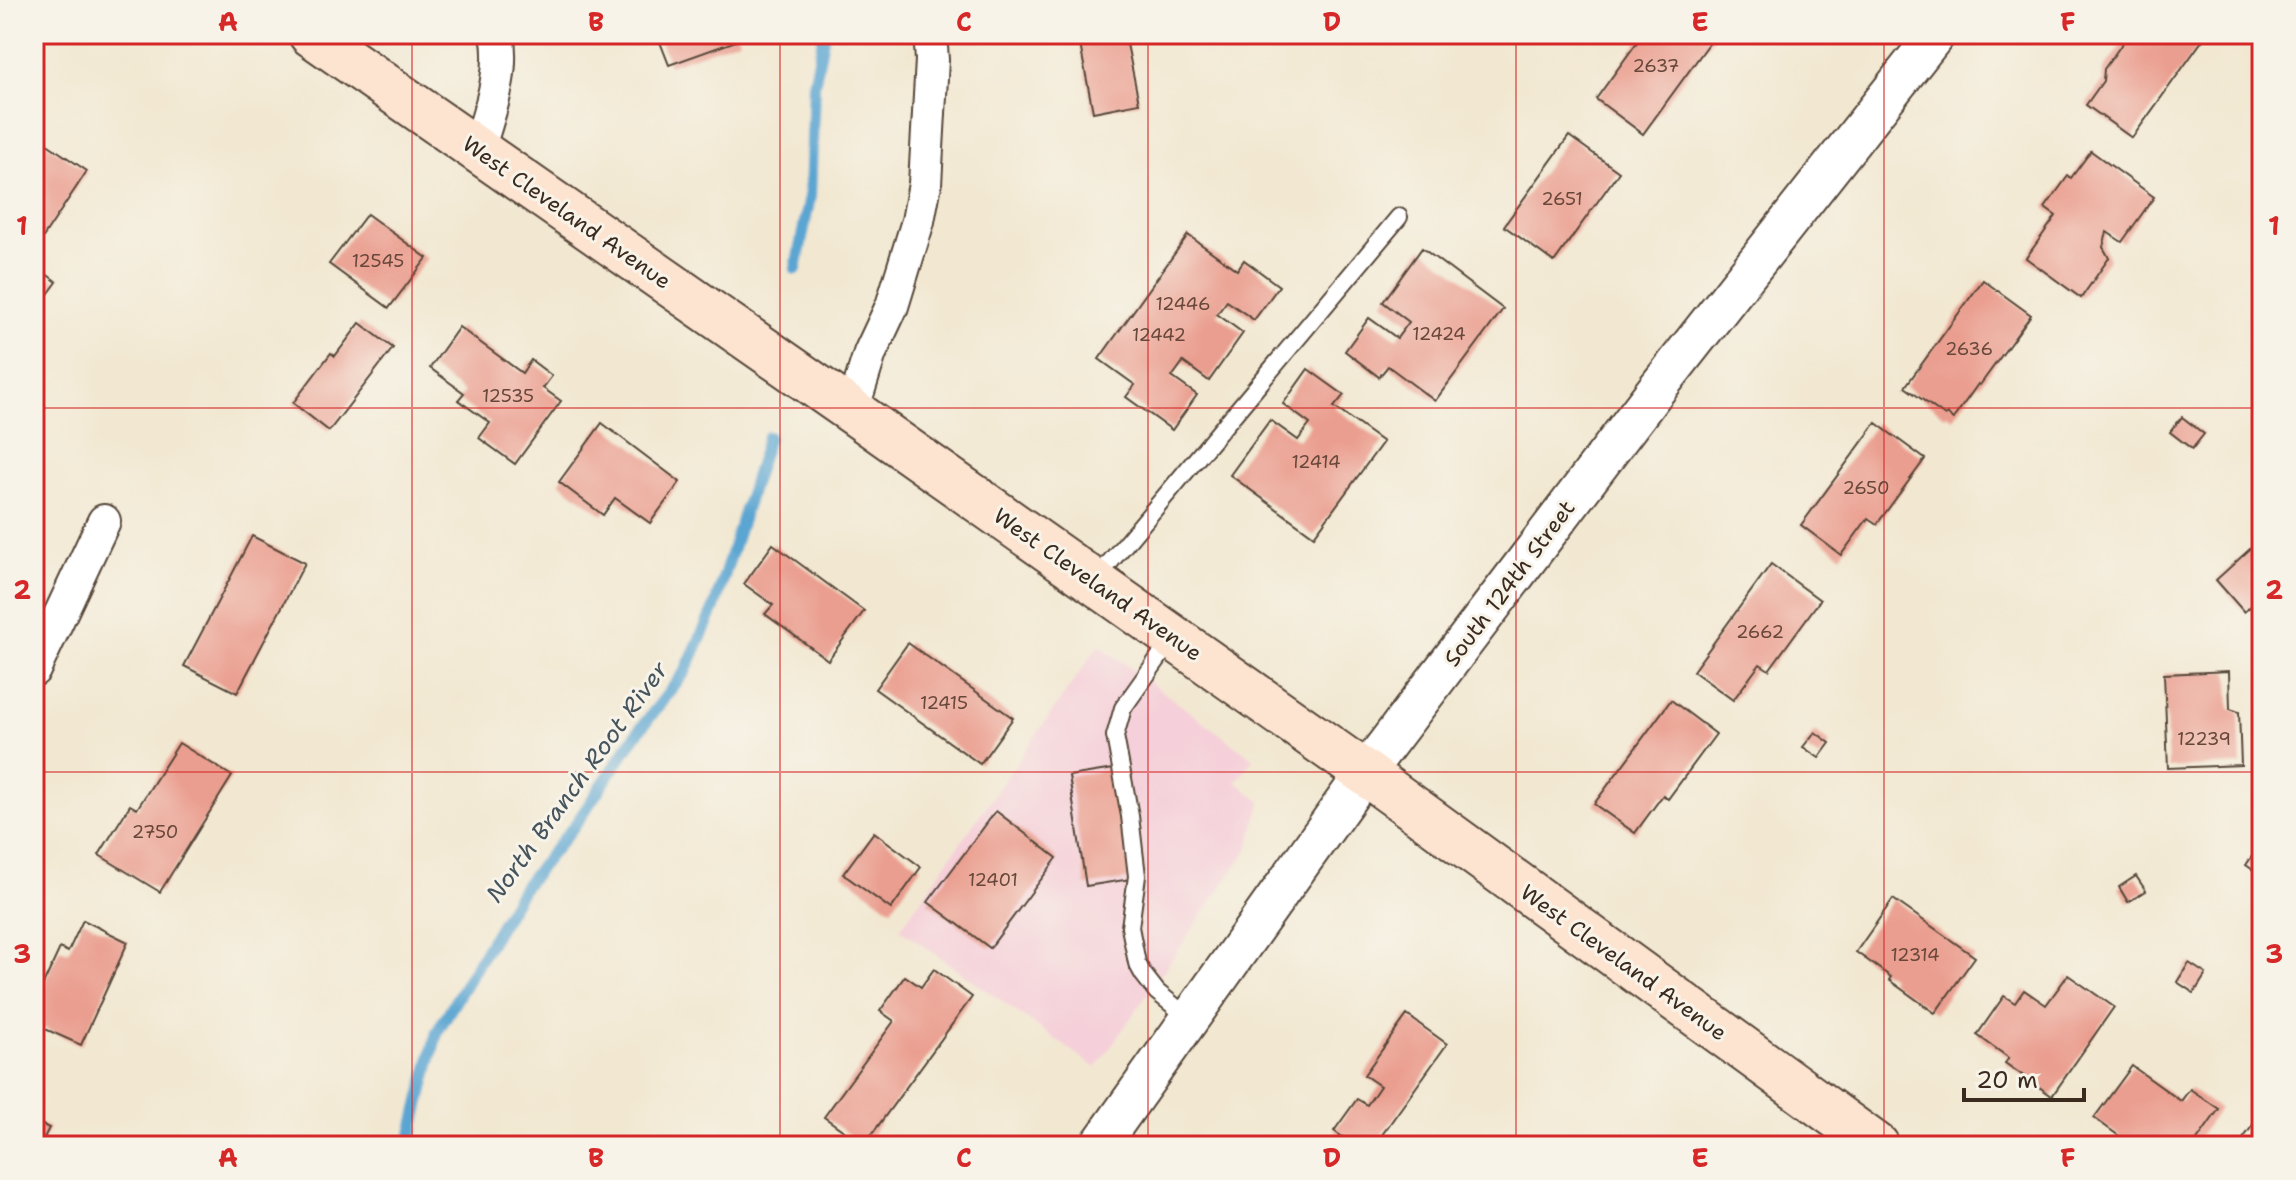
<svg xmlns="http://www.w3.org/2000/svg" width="2296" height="1180" font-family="'Shantell Sans',sans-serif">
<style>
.built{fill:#f5cfd9}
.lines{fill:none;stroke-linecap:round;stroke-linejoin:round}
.stream{stroke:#5aa5d2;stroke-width:12}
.building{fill:#ea9e8f}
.service-casing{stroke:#564639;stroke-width:20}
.minor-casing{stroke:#564639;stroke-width:36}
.tertiary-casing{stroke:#564639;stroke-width:42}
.secondary-casing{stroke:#564639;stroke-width:48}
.service{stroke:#fff;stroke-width:16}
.minor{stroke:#fff;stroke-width:32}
.tertiary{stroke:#fff;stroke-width:38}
.secondary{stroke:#fde4d1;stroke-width:44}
.grid{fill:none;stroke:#d62828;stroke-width:2;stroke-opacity:0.55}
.labels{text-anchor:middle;stroke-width:6;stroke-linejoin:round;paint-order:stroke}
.number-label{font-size:18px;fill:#67473a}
.street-label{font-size:22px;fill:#3b2a1e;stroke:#f7f3e8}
.water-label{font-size:24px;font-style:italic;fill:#46555d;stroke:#f7f3e8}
.neatline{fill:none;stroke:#d62828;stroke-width:3}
.grid-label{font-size:26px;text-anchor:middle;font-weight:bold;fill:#d62828}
</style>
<rect width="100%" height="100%" fill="#f7f3e8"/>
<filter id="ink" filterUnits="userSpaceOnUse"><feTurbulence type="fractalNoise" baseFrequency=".0125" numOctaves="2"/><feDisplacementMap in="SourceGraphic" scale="16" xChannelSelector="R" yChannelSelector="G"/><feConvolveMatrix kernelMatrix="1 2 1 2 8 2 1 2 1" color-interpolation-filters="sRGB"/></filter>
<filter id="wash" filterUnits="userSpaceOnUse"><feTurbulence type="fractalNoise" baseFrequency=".006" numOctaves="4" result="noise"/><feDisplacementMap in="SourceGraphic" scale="32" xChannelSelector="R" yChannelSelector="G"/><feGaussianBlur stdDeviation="1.8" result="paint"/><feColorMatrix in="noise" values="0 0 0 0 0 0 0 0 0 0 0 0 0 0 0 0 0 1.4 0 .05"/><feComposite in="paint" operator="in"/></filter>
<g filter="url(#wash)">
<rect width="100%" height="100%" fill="#f2e8d2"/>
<!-- built -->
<path class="built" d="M1099,645L1254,759L1236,782L1261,802L1248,849L1096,1068L900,929Z"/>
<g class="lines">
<!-- stream -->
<g class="stream">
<path d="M796,269L810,196L814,85L824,34"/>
<path d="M409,1146L437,1032L522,889L575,825L638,732L685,672L714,608L768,437"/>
</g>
</g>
<g id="blocks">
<!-- building -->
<g class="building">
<path d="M657,34H737L739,40L669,65Z"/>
<path d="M1078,34H1125L1139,103L1093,112Z"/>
<path d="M1643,34H1716L1643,134L1596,99Z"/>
<path d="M2129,34H2207L2132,138L2086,105L2103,81L2104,69Z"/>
<path d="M34,135L87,171L42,239L34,234Z"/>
<path d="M1569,136L1619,172L1554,262L1504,226Z"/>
<path d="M2091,151L2154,197L2122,242L2107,232L2103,247L2109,258L2081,298L2026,258L2056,216L2045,208L2068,176L2071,178Z"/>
<path d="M367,214L427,258L389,308L329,264Z"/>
<path d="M1188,235L1237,270L1244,260L1279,286L1254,320L1227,301L1217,314L1243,333L1209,381L1183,362L1172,377L1197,395L1172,430L1126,397L1135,385L1099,359Z"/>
<path d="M1422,248L1503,309L1435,401L1388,366L1379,377L1345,351L1369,318L1397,338L1409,322L1383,302Z"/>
<path d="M34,265L57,282L34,313Z"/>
<path d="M1983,280L2031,315L1980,385L1978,384L1953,419L1947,414L1945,416L1905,387Z"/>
<path d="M360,323L393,348L329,431L293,403L331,353L335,356Z"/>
<path d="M459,327L522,373L531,360L552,376L543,388L561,401L515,464L479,438L490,423L458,400L464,393L430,368Z"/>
<path d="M1308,369L1344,395L1334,407L1383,442L1314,536L1230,475L1270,420L1298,440L1310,424L1283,404Z"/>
<path d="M2182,417L2204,434L2192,449L2170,432Z"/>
<path d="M602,423L680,482L650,523L615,498L603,515L559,482Z"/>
<path d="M1876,423L1925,459L1877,524L1868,518L1841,555L1801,525Z"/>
<path d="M252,536L305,563L237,693L184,666Z"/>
<path d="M2262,538V596L2244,612L2216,580Z"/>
<path d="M773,544L864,611L828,660L765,614L773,605L744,584Z"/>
<path d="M1771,564L1820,600L1769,670L1760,664L1733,700L1693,671Z"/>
<path d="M908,643L1013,718L980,764L875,689Z"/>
<path d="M2229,671L2230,709L2239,712L2241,765L2168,768L2164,674Z"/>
<path d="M1671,700L1716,734L1668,799L1663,795L1635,833L1594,804Z"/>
<path d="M1815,732L1830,743L1819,758L1803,747Z"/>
<path d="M179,743L232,776L160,892L99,855L130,805L137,809Z"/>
<path d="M1114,769L1131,879L1086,886L1069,776Z"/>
<path d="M996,811L1057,858L990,948L928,902Z"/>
<path d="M874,832L921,867L891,909L843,874Z"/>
<path d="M2262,842V876L2246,865Z"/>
<path d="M2136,876L2146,891L2128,902L2119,887Z"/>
<path d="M1893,899L1975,957L1935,1013L1889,980L1891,977L1856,952Z"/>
<path d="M83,920L128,942L81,1045L34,1024V1004L60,948L68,952Z"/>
<path d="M2189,963L2206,974L2194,993L2177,982Z"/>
<path d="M934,969L972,997L864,1145L824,1117L894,1021L880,1011L905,976L921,987Z"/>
<path d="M2068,975L2114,1007L2052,1096L2005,1063L2009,1058L1977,1035L2004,996L2015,1003L2024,990L2046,1005Z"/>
<path d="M1407,1015L1447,1044L1374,1146H1355L1334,1131L1357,1099L1367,1105L1380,1086L1364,1075Z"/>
<path d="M2132,1066L2181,1101L2190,1089L2219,1109L2193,1146H2122L2126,1141L2094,1118Z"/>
<path d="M2262,1112V1146H2238Z"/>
<path d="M34,1121L49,1128L40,1146H34Z"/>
</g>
</g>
</g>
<g filter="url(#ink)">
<use href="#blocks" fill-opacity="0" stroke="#564639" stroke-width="2"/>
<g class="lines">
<!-- service casing -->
<g class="service-casing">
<g id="service">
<path d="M1095,580L1399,217"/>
<path d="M1172,639L1123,708L1115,736L1130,816L1137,876L1130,927L1137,963L1143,974L1157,992L1190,1019"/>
</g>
</g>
<!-- minor casing -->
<g class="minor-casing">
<g id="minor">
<path d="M478,150C489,113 505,73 497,34"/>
<path d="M852,411L870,353L892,306L918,221L925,184L932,60L930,34"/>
<path d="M34,670L104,521"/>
</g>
</g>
<!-- tertiary casing -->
<g class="tertiary-casing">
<path id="tertiary" d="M1099,1146L1365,773L1652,395L1936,34"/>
</g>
<!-- secondary casing -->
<g class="secondary-casing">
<path id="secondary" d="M311,34L852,411L1365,773L1877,1146"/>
</g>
<!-- service -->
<use href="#service" class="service"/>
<!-- minor -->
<use href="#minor" class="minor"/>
<!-- tertiary -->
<use href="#tertiary" class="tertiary"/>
<!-- secondary -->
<use href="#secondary" class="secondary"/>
</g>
</g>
<!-- grid -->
<path class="grid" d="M412,34V1146M780,34V1146M1148,34V1146M1516,34V1146M1884,34V1146M34,408H2262M34,772H2262"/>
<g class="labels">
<!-- number labels -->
<g class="number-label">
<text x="1656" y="72">2637</text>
<text x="1562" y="205">2651</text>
<text x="378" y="267">12545</text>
<text x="1183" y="310">12446</text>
<text x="1439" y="340">12424</text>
<text x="1159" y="341">12442</text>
<text x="1969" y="355">2636</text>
<text x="508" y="402">12535</text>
<text x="1316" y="468">12414</text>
<text x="1866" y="494">2650</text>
<text x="1760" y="638">2662</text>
<text x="944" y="709">12415</text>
<text x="2204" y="745">12239</text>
<text x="155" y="838">2750</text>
<text x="993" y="886">12401</text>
<text x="1915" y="961">12314</text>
</g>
<!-- street labels -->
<g class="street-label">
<text transform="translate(567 212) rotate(35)" y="8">West Cleveland Avenue</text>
<text transform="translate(1509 583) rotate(-53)" y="8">South 124th Street</text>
<text transform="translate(1098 584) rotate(35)" y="8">West Cleveland Avenue</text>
<text transform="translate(1624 962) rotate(36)" y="8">West Cleveland Avenue</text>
</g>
<!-- water labels -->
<g class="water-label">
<text transform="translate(577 782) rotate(-54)" y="8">North Branch Root River</text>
</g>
</g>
<!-- margin -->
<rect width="2296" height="1180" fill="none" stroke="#f7f3e8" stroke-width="88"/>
<!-- scale -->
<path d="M1964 1088v12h120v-12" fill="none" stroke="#3b2a1e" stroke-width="4"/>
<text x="1976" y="1088" font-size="24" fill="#3b2a1e" stroke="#f7f3e8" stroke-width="6" paint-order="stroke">20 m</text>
<rect x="44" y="44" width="2208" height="1092" class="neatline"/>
<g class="grid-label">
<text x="228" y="31">A</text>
<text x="596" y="31">B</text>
<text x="964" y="31">C</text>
<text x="1332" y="31">D</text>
<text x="1700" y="31">E</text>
<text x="2068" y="31">F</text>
<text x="22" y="235">1</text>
<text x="2274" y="235">1</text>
<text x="22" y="599">2</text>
<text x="2274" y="599">2</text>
<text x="22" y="963">3</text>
<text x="2274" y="963">3</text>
<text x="228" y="1167">A</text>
<text x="596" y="1167">B</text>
<text x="964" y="1167">C</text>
<text x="1332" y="1167">D</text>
<text x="1700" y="1167">E</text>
<text x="2068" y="1167">F</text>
</g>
</svg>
